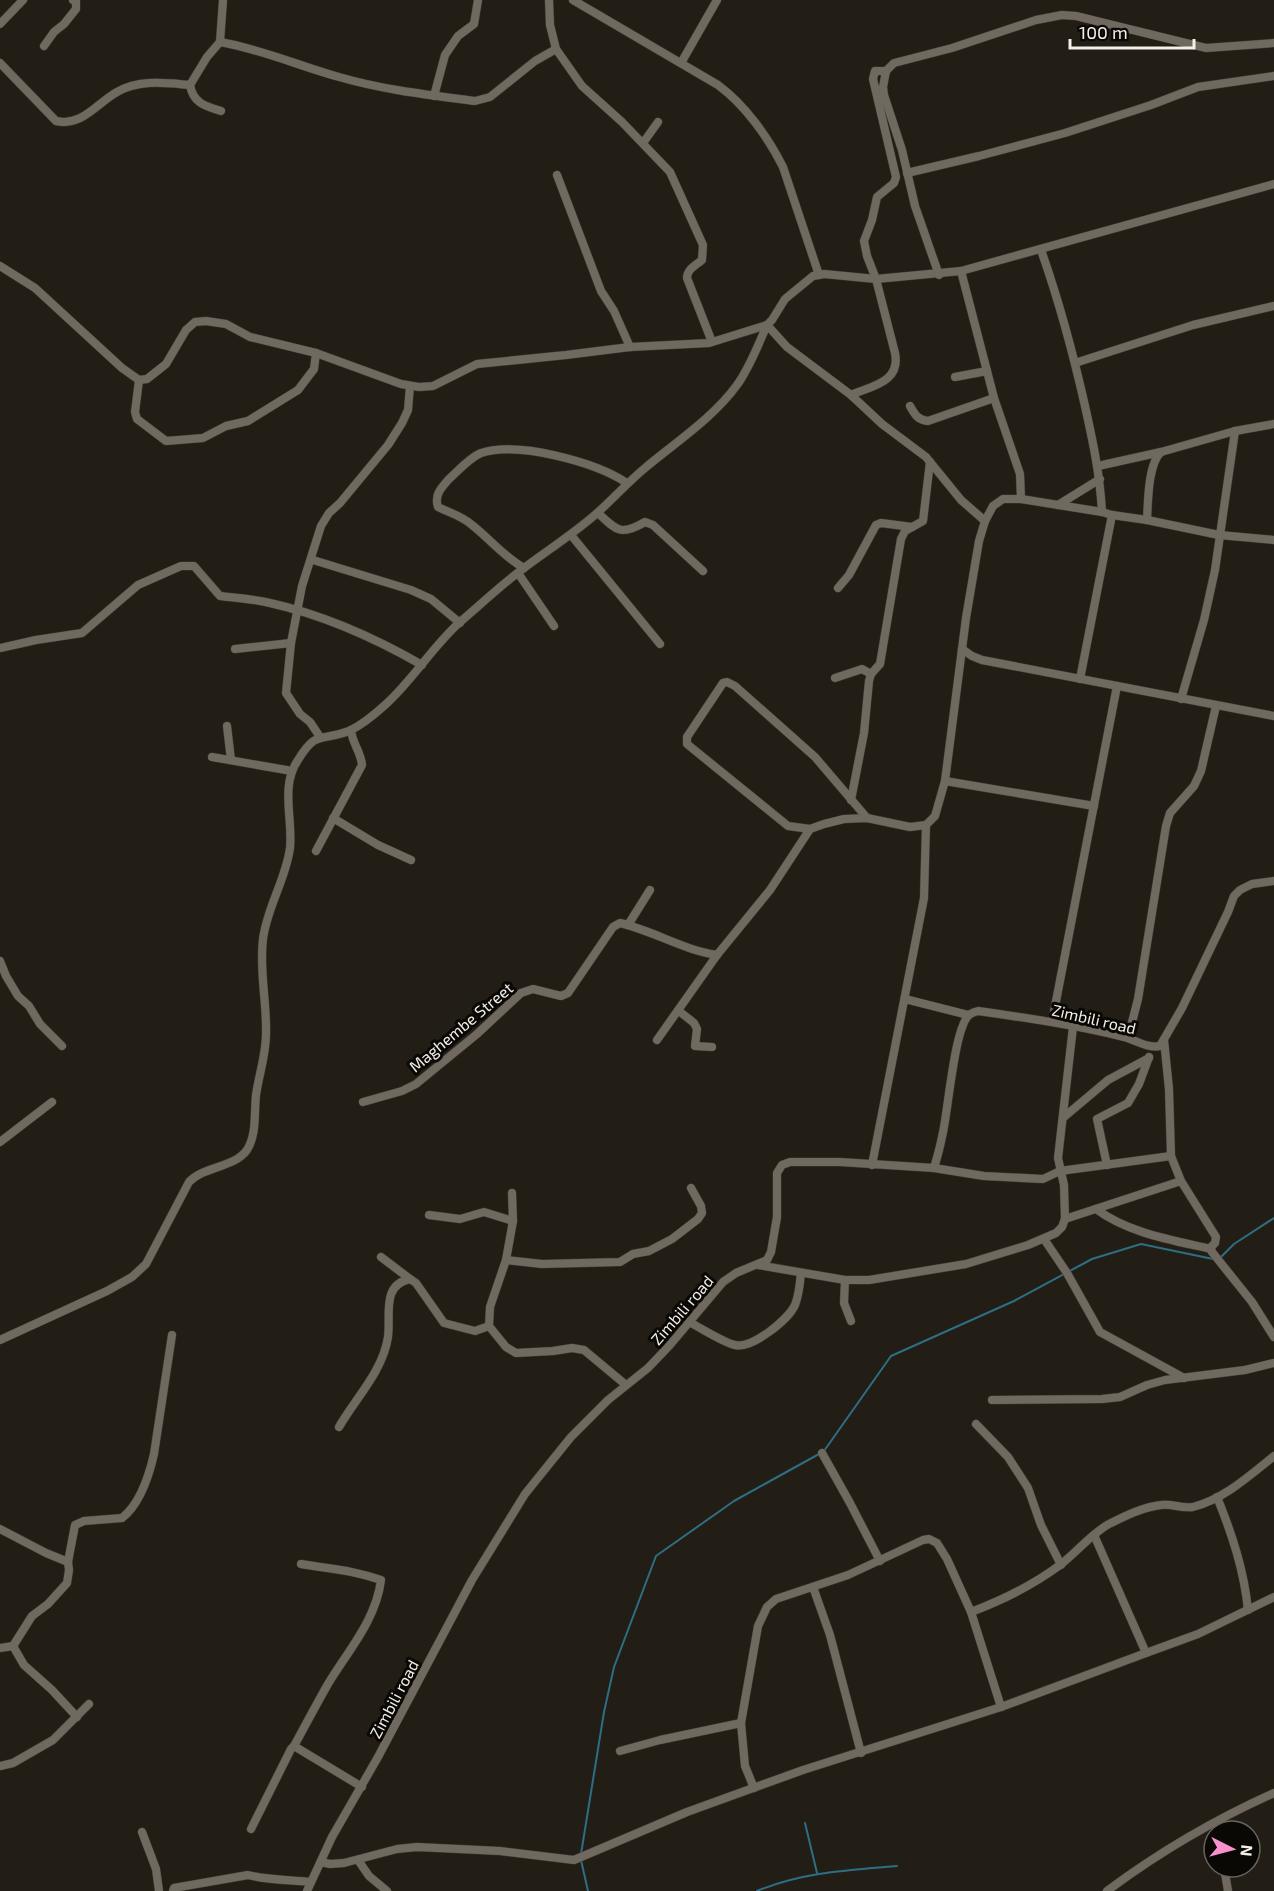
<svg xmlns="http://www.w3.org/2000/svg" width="1274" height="1891" font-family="'Exo 2',sans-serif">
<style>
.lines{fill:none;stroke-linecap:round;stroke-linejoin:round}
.stream{stroke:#2d6e85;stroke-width:2}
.street-casing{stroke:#3f3b36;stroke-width:9}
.street{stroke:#6f695f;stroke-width:8}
.labels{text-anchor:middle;stroke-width:6;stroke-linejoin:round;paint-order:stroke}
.street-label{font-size:16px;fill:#f3efea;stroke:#0a0805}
</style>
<rect width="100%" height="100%" fill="#231e15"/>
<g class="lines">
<!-- stream -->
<g class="stream">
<path d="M1219,1259L1234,1244L1274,1218"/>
<path d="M824,1451L891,1356L1014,1301L1092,1259L1141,1244L1213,1259"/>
<path d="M805,1823L817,1873"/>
<path d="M581,1854L604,1712L614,1667L656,1556L734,1501L819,1454"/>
<path d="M581,1860L588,1891"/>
<path d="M757,1891C802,1872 849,1870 897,1866"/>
</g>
<!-- street casing -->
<g class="street-casing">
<g id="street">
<path d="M549,0L550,25L556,49L582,86L622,122L670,172L703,245L702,260C696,265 687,269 687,278L712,342"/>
<path d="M573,0L718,85C745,105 768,137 783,167L819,275"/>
<path d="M0,24L23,0"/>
<path d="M220,42L223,0"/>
<path d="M44,46L54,32L64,24L76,9V1L73,0"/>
<path d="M0,63L56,121C82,127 97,103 117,92C139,79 166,83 190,85L207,57L220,42C261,49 299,66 339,77C384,90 429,95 475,101L490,97L535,61L556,49"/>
<path d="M681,63L717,0"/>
<path d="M190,85C193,103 205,106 221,111"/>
<path d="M434,96L445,55L458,36L474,24L478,0"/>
<path d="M643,143L658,122"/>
<path d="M907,173L979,156L1065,133L1151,105L1198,87L1274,76"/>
<path d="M557,175L601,291L614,311L630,347"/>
<path d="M1041,250C1059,301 1073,353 1085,406C1093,442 1100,475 1102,512"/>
<path d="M0,266L35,288L122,368L139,380L147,379L166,364L186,330L195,322L206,321L226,324L250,337L316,353L401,384L419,387L433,386L477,364L566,355L630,347L709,343L767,325L772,320L785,299L813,276L824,274L876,279L961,271L1274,184"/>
<path d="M961,271L994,398L1020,474L1021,499"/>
<path d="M939,275L915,206L902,150L884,95L883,87L886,71L894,63L952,48L1036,20L1062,15L1076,16L1206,48L1274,43"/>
<path d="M1075,363L1193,325L1274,306"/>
<path d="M955,377L987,371"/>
<path d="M139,380L135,412L137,419L166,441L203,438L226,426L248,421L298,390L314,369L316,353"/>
<path d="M851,395C872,386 901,382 895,353L876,279L867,256L864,241L872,220L877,197L894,183L896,177L873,79L875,71H886"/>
<path d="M910,406C915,415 918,420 928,421L994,398"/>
<path d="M1098,466L1161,452"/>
<path d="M1058,505L1100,479"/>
<path d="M598,513C617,531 621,536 645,522L653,525L703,571"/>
<path d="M1147,520C1148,502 1148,464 1161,452L1235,431L1274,424"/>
<path d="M571,535L660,644"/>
<path d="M313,560L411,590L431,599L460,623"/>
<path d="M524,568C504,557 490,539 472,525C462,516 450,513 438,507C434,495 441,488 449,479C458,471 469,458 481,453C518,441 595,462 627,483"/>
<path d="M518,573L554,626"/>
<path d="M838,588L849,575L876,525L881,523L912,527"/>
<path d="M0,648L36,640L82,633L138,585L181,566H194L220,596C236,598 254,599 270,603C324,615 375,638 422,665"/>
<path d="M235,649L291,643"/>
<path d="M962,649L972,656L982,660L1274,716"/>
<path d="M835,678L862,669L871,674"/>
<path d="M1080,679L1112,515"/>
<path d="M1181,699L1204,620L1215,570L1235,431"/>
<path d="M227,726L231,760"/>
<path d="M320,737L310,722L300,714L286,693L291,643L302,586L321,526L329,513L340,503L388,445L402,423L408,410L410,386"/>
<path d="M212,757L292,771"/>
<path d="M945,781L1094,806"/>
<path d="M851,800L864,733L869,681L871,674L880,664L901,539L905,531L923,521L930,462"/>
<path d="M333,818L378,845L411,860"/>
<path d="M810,829L788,826L687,744V737L723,683L727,682L735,686L815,757L867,818"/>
<path d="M316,851L362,765C361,752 352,743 351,730"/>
<path d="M628,925L650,890"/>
<path d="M0,961L6,976L18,996L29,1006L40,1024L62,1046"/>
<path d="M905,999L968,1015"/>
<path d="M679,1011L694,1023L697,1029L695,1046L712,1047"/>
<path d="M1052,1022L1117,686"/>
<path d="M1128,1038L1138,999L1166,826L1170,813L1194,786L1201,771L1216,706"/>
<path d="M657,1040L717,955L770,890L810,829L824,824L844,819L867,818L910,827L926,825L935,816L945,781L966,618L979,541L985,521L993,506L1003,499H1021L1102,512L1112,515L1147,520L1219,535L1274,540"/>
<path d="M1164,1040L1169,1089L1171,1156L1181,1181L1216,1237L1215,1243L1211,1247L1212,1252L1252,1302L1274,1337"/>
<path d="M363,1102L402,1091L416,1084L477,1034L521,993L533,989L561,996L568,993L613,927L620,923C654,931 683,950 717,955"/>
<path d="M1064,1117L1108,1080L1149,1058"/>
<path d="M0,1142L52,1102"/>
<path d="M872,1165L924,898L926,825"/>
<path d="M1107,1165L1097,1119L1128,1103L1139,1084L1149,1057"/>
<path d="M934,1168L984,1176L1043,1179L1060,1171L1171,1156"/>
<path d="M512,1193L513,1221L506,1260L490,1307L489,1326L506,1347L516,1353L553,1351L572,1348L584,1350L626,1385"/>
<path d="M1096,1209C1128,1233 1172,1240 1211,1249"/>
<path d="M429,1215L460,1219L484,1212L513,1221"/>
<path d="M1065,1219L1181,1181"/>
<path d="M1044,1239L1067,1273L1100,1332L1184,1378"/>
<path d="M381,1257L410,1279"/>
<path d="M506,1260L542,1264L620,1262L633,1254L649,1251L672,1239L698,1219L702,1213L701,1206L691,1188"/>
<path d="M758,1265L845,1280H869L966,1264L1028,1245L1056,1233L1062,1227L1065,1219L1064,1185L1058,1158L1073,1027"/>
<path d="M845,1280L844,1303L851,1321"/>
<path d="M689,1322C701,1328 724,1343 735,1345C752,1349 788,1320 795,1305C799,1295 800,1284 801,1273"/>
<path d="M0,1340L107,1291L132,1277L146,1264L189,1182C204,1166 234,1168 247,1150C257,1134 254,1113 256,1095C259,1074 266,1055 266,1034C267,1002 259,971 263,939C267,907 286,879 290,848C293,818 280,786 298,760C317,729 321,742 349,731C362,725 374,715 385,705C413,680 432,647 460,622C480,605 499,587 520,571C545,552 572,535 596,514C613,499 628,482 645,468C676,442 713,418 737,385C750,367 758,345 767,325L787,347L851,395L882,424L926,457L961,500L985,521"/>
<path d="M992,1400L1102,1399L1120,1397L1147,1385L1165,1380L1245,1370L1274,1363"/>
<path d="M976,1424L1008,1457L1028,1488L1041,1525L1061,1565"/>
<path d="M339,1427C355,1399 383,1371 388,1337C391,1315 381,1285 410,1279L416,1283L444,1323L475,1331L489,1326"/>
<path d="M822,1453L850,1503L880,1561"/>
<path d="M1217,1497C1232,1534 1244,1570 1248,1610"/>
<path d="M0,1529L46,1553L68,1562"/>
<path d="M1094,1535L1146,1653"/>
<path d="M813,1587L830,1635L861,1753"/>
<path d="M971,1612C1003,1600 1033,1585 1060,1565C1077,1552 1091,1534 1109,1524C1125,1516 1143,1507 1161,1505C1172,1503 1181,1509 1193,1507C1224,1499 1249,1476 1274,1456"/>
<path d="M13,1646L24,1665L52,1690L77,1717"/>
<path d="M0,1648L13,1646L32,1616L48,1604L67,1583L69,1570L68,1562L75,1525L84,1521L122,1518C140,1504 149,1476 154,1454L172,1335"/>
<path d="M294,1746C305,1726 316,1705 328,1684C348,1651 376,1620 381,1580C353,1570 330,1569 301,1564"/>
<path d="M620,1751L660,1740L741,1723"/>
<path d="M0,1766L13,1763L53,1740L89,1704"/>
<path d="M754,1788L745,1766L741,1723L758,1626L767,1607L776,1599L848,1575L923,1540L929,1539L937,1543L947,1559L971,1612L1001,1707"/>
<path d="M251,1829L291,1749L294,1746L362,1787"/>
<path d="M142,1832L156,1869L159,1891"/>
<path d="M358,1860L369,1876L387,1891"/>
<path d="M321,1862L330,1864L344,1863L397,1849L417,1847L500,1851L574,1860L687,1812L803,1770L1001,1707L1146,1653L1198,1634L1274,1597"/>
<path d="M1224,1867L1228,1891"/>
<path d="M173,1891L174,1888L248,1875C265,1880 292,1880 311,1882"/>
<path d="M307,1891L332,1837L378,1757L472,1580L525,1494L571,1437L608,1400L648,1368L669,1346L723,1282L736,1273L767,1260L771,1252L777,1217V1173L782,1165L790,1162H840L934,1168C937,1158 940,1147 942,1137C948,1114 954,1028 969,1015C971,1013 975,1012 978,1011C1027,1018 1076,1025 1124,1037C1136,1040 1148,1049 1160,1046L1182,1008L1228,912L1234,896L1240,890L1252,884L1274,881"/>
<path d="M1107,1891C1158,1853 1216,1819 1274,1793"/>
</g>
</g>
<!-- street -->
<use href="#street" class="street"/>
</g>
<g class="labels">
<!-- street labels -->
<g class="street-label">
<text transform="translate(1094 1019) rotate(13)" y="6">Zimbili road</text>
<text transform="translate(461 1027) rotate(-40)" y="6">Maghembe Street</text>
<text transform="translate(682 1310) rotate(-49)" y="6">Zimbili road</text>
<text transform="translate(394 1699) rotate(-62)" y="6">Zimbili road</text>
</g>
</g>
<!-- north arrow -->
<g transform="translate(1232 1849) rotate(96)"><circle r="28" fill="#0a0805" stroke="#676461" stroke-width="1.5"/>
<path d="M0-4.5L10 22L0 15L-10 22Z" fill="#f890cc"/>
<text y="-9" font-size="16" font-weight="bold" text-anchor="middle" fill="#f3efea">N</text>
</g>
<!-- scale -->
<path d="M1070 39v9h124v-9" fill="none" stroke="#f3efea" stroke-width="3"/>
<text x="1079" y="39" font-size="18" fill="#f3efea" stroke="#0a0805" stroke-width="4.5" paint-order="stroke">100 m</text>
</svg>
